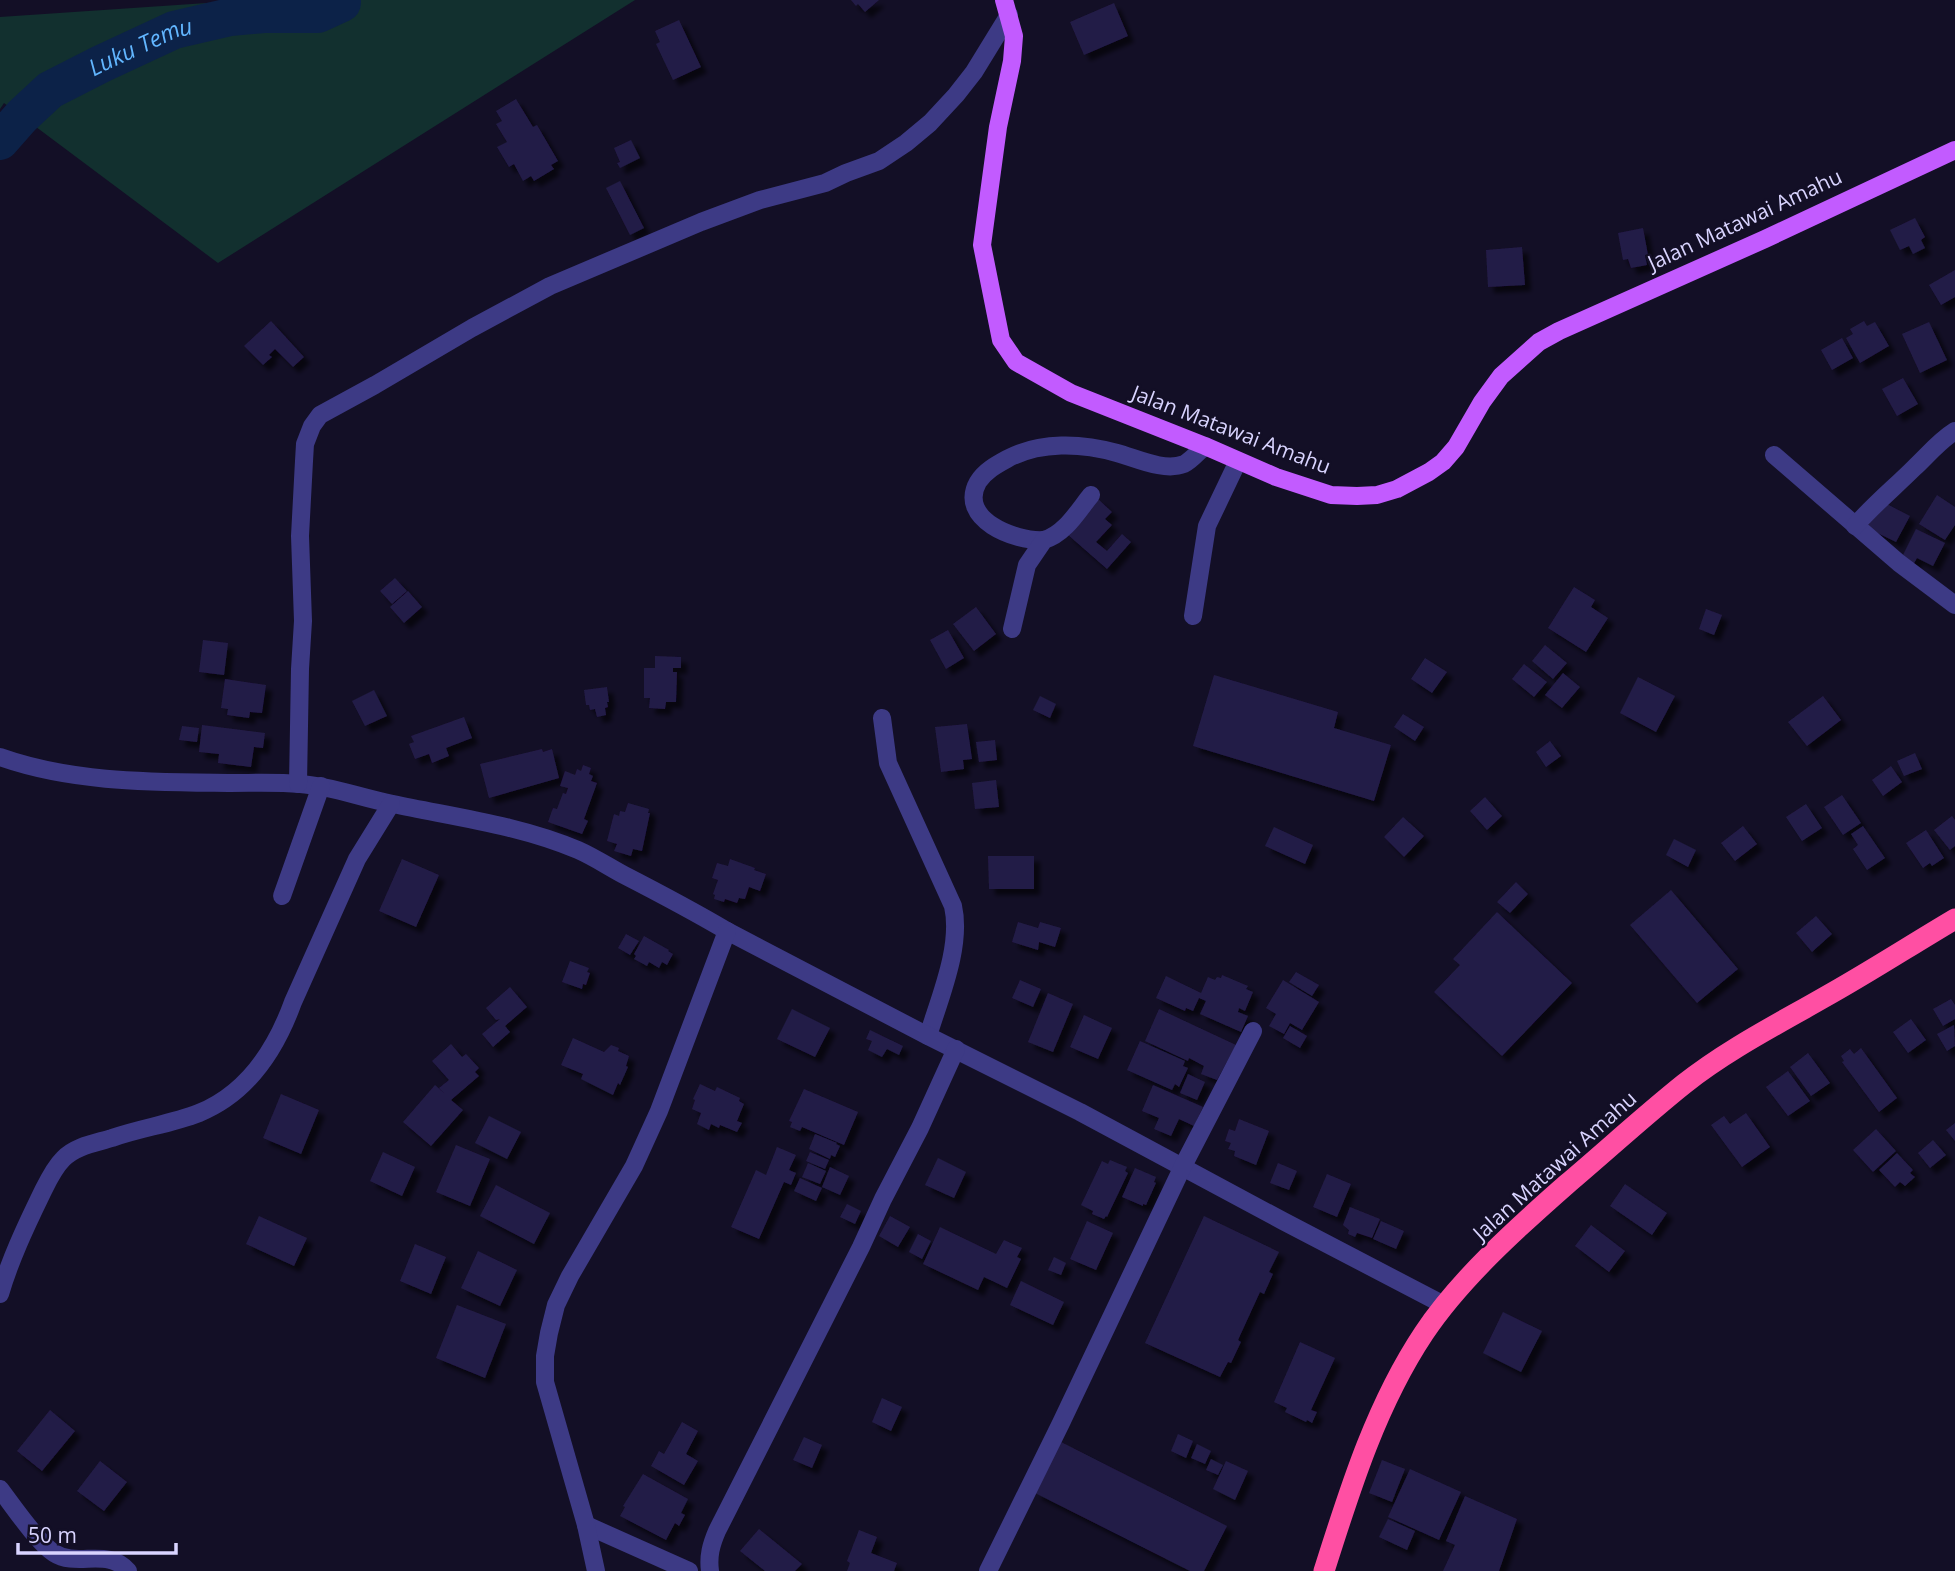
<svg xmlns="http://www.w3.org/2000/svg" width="1955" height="1571" font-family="'Open Sans',sans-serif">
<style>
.green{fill:#12302f}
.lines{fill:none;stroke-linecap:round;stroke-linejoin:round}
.river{stroke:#0c2248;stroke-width:38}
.building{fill:#241b47;filter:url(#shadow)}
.minor{stroke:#3d3a85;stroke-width:18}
.major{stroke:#c25bff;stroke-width:18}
.highway{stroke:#ff4fa3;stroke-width:21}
.labels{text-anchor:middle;stroke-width:5;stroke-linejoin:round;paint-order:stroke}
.street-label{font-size:21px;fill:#d9d4ff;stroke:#130f26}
.water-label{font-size:23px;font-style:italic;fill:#62b6ff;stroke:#130f26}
</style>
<defs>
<filter id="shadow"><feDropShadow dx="6" dy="6" stdDeviation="2" flood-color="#0009"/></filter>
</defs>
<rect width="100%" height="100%" fill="#130f26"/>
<!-- green -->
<path class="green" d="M251,0H635L218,263L4,103L0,109V17Z"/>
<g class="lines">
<!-- river -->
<path class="river" id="s1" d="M0,141L22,116L50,90L101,64L174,30L230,17L264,14H318L342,3V0"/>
</g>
<!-- building -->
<g class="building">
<path d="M851,0H879L865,12L858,4L856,6Z"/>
<path d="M1114,3L1128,36L1084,55L1070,22Z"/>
<path d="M679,20L701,67L673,80L656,44L660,42L655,31Z"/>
<path d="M516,99L533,127L537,125L558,161L551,165L554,169L534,181L531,176L523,181L514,164L509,167L497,147L507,142L496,124L502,121L496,111Z"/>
<path d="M631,140L640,158L620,168L617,163L620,162L614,148Z"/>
<path d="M620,181L644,228L630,235L606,188Z"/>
<path d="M1915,218L1925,237L1921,240L1925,248L1913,254L1909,246L1900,250L1890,230Z"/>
<path d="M1643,228L1648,255H1645L1647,265L1631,268L1628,259L1623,260L1618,233Z"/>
<path d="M1522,247L1525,285L1488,287L1486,250Z"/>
<path d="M1955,270V297L1941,305L1929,285Z"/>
<path d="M271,321L304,357L293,367L275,349L269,355L272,357L263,365L244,346Z"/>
<path d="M1864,321L1867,326L1875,322L1889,346L1860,363L1846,338L1853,334L1850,329Z"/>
<path d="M1929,322L1947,360L1920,373L1902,334Z"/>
<path d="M1842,338L1853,358L1832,370L1821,350Z"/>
<path d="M1903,378L1918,404L1897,416L1882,389Z"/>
<path d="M1937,495L1955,507V525L1945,540L1919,524Z"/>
<path d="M1098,499L1112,512L1105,519L1112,525L1096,542L1107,551L1122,534L1131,542L1107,569L1067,534Z"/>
<path d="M1881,501L1910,516L1896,542L1867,528Z"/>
<path d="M1916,529L1945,543L1933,566L1917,558L1912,567L1900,561Z"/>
<path d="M395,578L407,591L392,604L380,591Z"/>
<path d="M1574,587L1595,600L1591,607L1608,618L1586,652L1548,628Z"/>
<path d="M408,591L422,607L404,623L390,607Z"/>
<path d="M976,607L996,634L974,651L953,624Z"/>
<path d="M1706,609L1722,615L1714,635L1699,629Z"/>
<path d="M948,630L964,658L946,669L930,640Z"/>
<path d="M203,640L228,643L224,675L199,672Z"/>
<path d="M1545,645L1567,663L1553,679L1532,661Z"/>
<path d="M655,656L681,657V668H673V672H677L676,702H666L665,709L649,708L650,698H644V668H655Z"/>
<path d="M1425,658L1447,672L1432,693L1411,679Z"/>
<path d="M1524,664L1547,682L1534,697L1512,679Z"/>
<path d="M1563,673L1580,687L1562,708L1545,695Z"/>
<path d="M1214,675L1338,712L1334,728L1391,745L1374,801L1193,746Z"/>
<path d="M1638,677L1675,696L1656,732L1620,713Z"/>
<path d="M225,679L266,685L262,713L250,712L249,718L227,715L228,709L221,708Z"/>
<path d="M607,687L609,702H607L608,707L605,708L606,715L597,717L595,709L590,710L589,705H586L584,690Z"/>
<path d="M374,690L387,716L365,726L352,701Z"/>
<path d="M1040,696L1056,704L1050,718L1033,710Z"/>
<path d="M1823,696L1841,720L1807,746L1788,722Z"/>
<path d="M1403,714L1424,727L1415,741L1394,727Z"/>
<path d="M464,717L472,738L446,748L449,756L432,763L429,754L415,759L409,744L414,742L411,736Z"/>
<path d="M967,724L972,759L963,760L964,769L941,772L935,727Z"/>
<path d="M202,725L265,733L263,748L254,747L251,767L218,763L219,754L199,752Z"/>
<path d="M182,726L199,728L197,742L179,740Z"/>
<path d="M995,740L997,760L979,762L976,742Z"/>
<path d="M1550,741L1561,756L1546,767L1536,752Z"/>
<path d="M542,749L543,752L552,749L559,778L489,798L480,764Z"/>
<path d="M1915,753L1922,769L1904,776L1897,761Z"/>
<path d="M583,765L591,768L589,774L593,776L591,781L597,783L584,819L588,821L582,834L548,822L553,808L557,809L563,793L566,794L568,788L560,786L565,771L575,775L577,769L581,771Z"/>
<path d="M1891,766L1902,782L1883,796L1872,780Z"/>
<path d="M996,780L999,807L975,809L972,783Z"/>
<path d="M1842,795L1861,823L1843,835L1824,807Z"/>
<path d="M1485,797L1502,816L1487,830L1470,811Z"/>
<path d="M628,803L649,809L648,813H650L642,851L633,849L631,856L614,851L617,844L607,841L614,814L619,816L620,811L625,812Z"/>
<path d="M1806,804L1822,828L1802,841L1786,817Z"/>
<path d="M1952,816L1955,820V846L1950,850L1934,830Z"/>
<path d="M1403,817L1424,836L1404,857L1384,837Z"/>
<path d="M1743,826L1757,844L1735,861L1721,843Z"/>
<path d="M1863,826L1885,858L1867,870L1853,849L1858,845L1851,834Z"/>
<path d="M1274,827L1313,845L1305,864L1265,846Z"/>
<path d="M1926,830L1944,858L1932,866L1930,863L1923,868L1906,843Z"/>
<path d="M1674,839L1696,850L1688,867L1666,855Z"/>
<path d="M988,856H1034V889H989Z"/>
<path d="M402,859L439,875L416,927L379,911Z"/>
<path d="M730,859L755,868L754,870L766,874L760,891L749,887L745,899L739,898L737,903L725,899L724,902L714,899L715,895L713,894L718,880L712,878L717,863L728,866Z"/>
<path d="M1516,882L1528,894L1510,913L1497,902Z"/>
<path d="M1671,890L1738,969L1697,1003L1630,925Z"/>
<path d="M1497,912L1572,983L1502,1056L1434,992L1460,965L1453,959Z"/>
<path d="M1816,916L1832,934L1812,952L1796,933Z"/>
<path d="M1018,922L1038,928L1040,922L1061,928L1055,947L1039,942L1038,950L1012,942Z"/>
<path d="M626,934L639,941L630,955L618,948Z"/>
<path d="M644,936L669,950L668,951L673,954L667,965L662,962L659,968L649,962L647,966L634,959L636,956L634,954Z"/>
<path d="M570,961L589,968L587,972L590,973L586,985L583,984L582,989L562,982Z"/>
<path d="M1296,972L1319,985L1312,996L1289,982Z"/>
<path d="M1222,975L1248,986L1246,989L1253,992L1245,1011L1239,1008L1238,1012L1248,1016L1241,1032L1200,1014L1206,1001L1199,998L1193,1011L1186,1008L1185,1011L1156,998L1166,976L1201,993L1208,977L1215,980L1217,977L1221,978Z"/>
<path d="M1020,980L1041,989L1033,1007L1012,998Z"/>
<path d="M1283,980L1319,1002L1302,1030L1290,1023L1284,1034L1269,1026L1276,1014L1266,1008Z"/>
<path d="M510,987L527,1007L505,1026L510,1032L493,1047L482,1034L500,1019L496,1020L486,1008Z"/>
<path d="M1048,993L1073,1004L1053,1052L1028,1042Z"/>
<path d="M1951,999L1955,1005V1019L1943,1026L1933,1009Z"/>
<path d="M792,1009L830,1028L815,1057L777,1039Z"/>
<path d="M1159,1009L1236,1045L1217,1080L1201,1074L1204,1066L1189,1058L1188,1061L1145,1041Z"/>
<path d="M1084,1015L1112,1028L1098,1059L1070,1047Z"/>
<path d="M1911,1019L1926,1040L1908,1053L1893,1032Z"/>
<path d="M1954,1025L1955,1046L1947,1051L1937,1034Z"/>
<path d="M1290,1026L1307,1036L1300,1048L1283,1038Z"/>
<path d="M870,1030L903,1046L899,1055L887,1049L882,1057L868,1050L872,1041L866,1039Z"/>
<path d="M573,1038L604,1052L611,1045L619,1048L618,1051L629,1056L626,1066L628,1067L620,1085L618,1083L613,1095L581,1079L583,1074L561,1065Z"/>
<path d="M1140,1041L1185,1061L1183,1066L1188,1068L1179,1087L1175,1084L1172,1090L1127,1070Z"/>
<path d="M451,1044L462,1057L466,1054L479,1068L475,1072L479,1076L451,1100L463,1110L431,1146L403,1122L435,1085L445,1094L439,1088L449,1080L432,1061Z"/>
<path d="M1861,1048L1897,1098L1879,1112L1842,1062L1844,1061L1841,1056L1850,1049L1854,1054Z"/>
<path d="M1808,1053L1830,1083L1811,1096L1790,1067Z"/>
<path d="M1788,1071L1810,1101L1788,1116L1766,1087Z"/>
<path d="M1188,1074L1205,1082L1197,1100L1180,1093Z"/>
<path d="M700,1084L715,1091L717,1087L740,1098L739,1101L744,1104L737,1121L742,1123L737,1132L720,1125L719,1128L711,1124L709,1130L697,1124L701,1113L692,1109L695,1100L693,1099Z"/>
<path d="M1153,1085L1203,1107L1194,1126L1179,1119L1171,1136L1154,1129L1159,1118L1142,1111Z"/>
<path d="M804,1089L858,1112L844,1145L802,1127L800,1131L790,1127L792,1122L789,1121Z"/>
<path d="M281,1094L319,1110L301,1154L263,1138Z"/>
<path d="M1746,1113L1770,1147L1742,1167L1711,1125L1724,1116L1730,1124Z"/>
<path d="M489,1116L521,1132L507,1159L475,1143Z"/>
<path d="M1239,1119L1269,1131L1256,1165L1234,1156L1235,1151L1228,1149L1231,1143L1225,1141L1229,1129L1235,1131Z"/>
<path d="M1955,1123V1141L1946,1130Z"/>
<path d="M1876,1129L1896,1151L1873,1172L1853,1150Z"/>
<path d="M815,1134L837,1143L836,1144L840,1146L835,1157L831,1155L830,1159L809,1149Z"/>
<path d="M1933,1140L1946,1155L1930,1168L1918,1153Z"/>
<path d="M456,1145L490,1159L470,1206L436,1192Z"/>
<path d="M777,1147L796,1155L789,1170L796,1173L791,1185L784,1182L759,1239L731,1227L756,1170L766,1175Z"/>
<path d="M383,1152L415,1167L402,1196L370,1181Z"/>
<path d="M810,1152L829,1160L825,1169L806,1161Z"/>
<path d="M1897,1153L1913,1170L1910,1173L1915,1177L1905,1186L1900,1182L1895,1187L1879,1170Z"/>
<path d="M938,1158L966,1172L954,1198L925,1185Z"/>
<path d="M1110,1160L1127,1167L1125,1171L1128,1173L1107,1217L1106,1216L1104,1219L1092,1214L1093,1211L1081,1205L1102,1161L1108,1164Z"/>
<path d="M808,1163L826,1171L820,1184L802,1177Z"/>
<path d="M1278,1163L1297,1171L1289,1190L1270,1183Z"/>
<path d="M830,1167L849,1176L840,1195L822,1187Z"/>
<path d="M1135,1168L1156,1177L1154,1182L1156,1183L1146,1205L1143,1204V1206L1122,1197Z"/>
<path d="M1327,1174L1351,1184L1337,1217L1313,1207Z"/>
<path d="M800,1178L822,1188L816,1201L794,1191Z"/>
<path d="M1625,1184L1667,1213L1652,1235L1610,1206Z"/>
<path d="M496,1185L550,1213L534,1244L480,1216Z"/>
<path d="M847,1204L861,1211L855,1224L840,1217Z"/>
<path d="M1350,1207L1380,1219L1372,1238L1357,1233L1355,1237L1348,1234L1349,1230L1343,1225Z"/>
<path d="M259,1216L307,1238L294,1266L246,1244Z"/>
<path d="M890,1216L910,1227L898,1247L879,1236Z"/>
<path d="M1204,1216L1279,1252L1269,1272L1273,1274L1264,1294L1260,1292L1238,1340L1241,1342L1231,1363L1228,1362L1220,1377L1145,1343Z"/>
<path d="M1087,1221L1113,1233L1096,1270L1070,1259Z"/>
<path d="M1381,1221L1404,1231L1396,1249L1373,1239Z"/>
<path d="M1591,1225L1625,1251L1609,1272L1575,1246Z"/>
<path d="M940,1227L996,1254L1004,1240L1022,1248L1017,1257L1021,1259L1007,1288L984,1277L978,1290L923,1264Z"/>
<path d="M918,1234L931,1241L922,1259L909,1252Z"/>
<path d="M415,1244L446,1257L431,1294L400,1281Z"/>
<path d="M478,1251L517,1270L500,1306L461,1288Z"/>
<path d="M1054,1257L1066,1263L1061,1275L1048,1270Z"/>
<path d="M1021,1281L1064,1302L1053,1325L1010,1305Z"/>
<path d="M457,1305L506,1324L485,1378L436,1358Z"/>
<path d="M1503,1312L1542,1331L1521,1372L1483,1353Z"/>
<path d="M1300,1342L1335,1358L1311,1410L1317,1412L1312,1423L1307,1420L1306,1422L1285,1412L1287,1408L1274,1402Z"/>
<path d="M882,1398L902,1407L891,1431L872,1422Z"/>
<path d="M50,1410L75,1431L42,1471L17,1451Z"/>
<path d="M682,1422L698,1431L686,1454L698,1461L684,1485L651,1466L659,1451L664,1454Z"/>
<path d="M1178,1434L1193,1441L1186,1458L1171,1451Z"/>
<path d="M804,1437L822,1445L812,1468L793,1460Z"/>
<path d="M1061,1442L1227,1526L1204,1571H1190L1035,1493Z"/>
<path d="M1197,1444L1211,1451L1205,1464L1191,1458Z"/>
<path d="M1211,1459L1223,1465L1218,1475L1206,1470Z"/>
<path d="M1382,1460L1405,1469L1392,1502L1369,1493Z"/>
<path d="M100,1461L127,1482L104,1511L77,1491Z"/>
<path d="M1226,1461L1248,1471L1235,1500L1213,1489Z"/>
<path d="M1410,1469L1461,1492L1439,1540L1388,1517Z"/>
<path d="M643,1474L688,1499L681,1513L685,1515L679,1526L675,1523L666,1540L620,1516L625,1507L623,1506Z"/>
<path d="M1465,1496L1517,1519L1499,1571H1443L1455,1545L1446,1541Z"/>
<path d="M1388,1519L1415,1531L1407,1550L1379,1537Z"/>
<path d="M759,1529L802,1564L795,1571H765L740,1551Z"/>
<path d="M859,1530L877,1537L871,1553L897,1563L894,1571H847L850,1563L847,1561Z"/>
</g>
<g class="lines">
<!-- minor -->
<g class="minor">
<path d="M1774,455L1899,563L1955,605"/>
<path d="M1855,526C1873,505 1895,487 1914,468C1928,455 1939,441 1955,431"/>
<path d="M1044,540C1015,542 957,519 978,482C985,471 996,465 1007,459C1040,441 1082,443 1117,453C1136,458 1164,472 1184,464C1191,461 1199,451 1205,446"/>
<path d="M1193,616L1207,526L1238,461"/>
<path d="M1012,629L1027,565L1044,540C1065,534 1078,511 1091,495"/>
<path d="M882,718L888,763L953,906C962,946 940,997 928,1036"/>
<path d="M0,757C73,783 154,782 231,783C254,783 277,782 300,784C332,786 361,798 393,804C454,817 519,825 578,850C594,857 609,867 624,875C659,893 693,911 727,931L928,1036L1080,1112L1283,1221L1444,1305"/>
<path d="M298,784L300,669L303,621L300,536L304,461L305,444L312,426L320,415L375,385L472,328L550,286L701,222L760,200L825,183L846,173L879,161L906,143L930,123L956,95L974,72L1009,15"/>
<path d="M282,896L321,786"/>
<path d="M0,1294C10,1260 25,1228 41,1195C47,1183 53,1169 63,1159C75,1146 96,1143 112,1138C140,1128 171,1124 199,1113C248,1093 276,1049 293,1002L357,859L391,804"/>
<path d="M0,1489C13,1506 38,1543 54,1553C77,1568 108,1547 128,1571"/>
<path d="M586,1525L689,1571"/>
<path d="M596,1571L586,1525L545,1382V1356L549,1333L556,1305L570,1276L634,1166L659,1111L727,931"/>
<path d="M710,1571C708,1556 711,1545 717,1531L861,1247L883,1199L920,1128L956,1049"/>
<path d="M988,1571L1061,1423L1183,1166L1253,1031"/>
</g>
<!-- major -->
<path class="major" d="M1004,0L1014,36L1012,61L998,127L982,245L1001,340L1016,362L1071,393L1205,446L1276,477L1331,495L1357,496L1377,495L1397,489L1429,472L1443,462L1456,447L1482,402L1501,376L1539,342L1559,331L1765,239L1955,150"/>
<!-- highway -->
<path class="highway" d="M1324,1571C1350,1489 1376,1405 1424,1333C1460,1279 1518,1227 1567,1184C1606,1151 1644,1116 1684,1084C1727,1050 1776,1025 1823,998C1868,973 1911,945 1955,919"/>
</g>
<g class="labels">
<!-- street labels -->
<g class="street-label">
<text transform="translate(1745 220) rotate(-25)" y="7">Jalan Matawai Amahu</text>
<text transform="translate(1231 430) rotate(21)" y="7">Jalan Matawai Amahu</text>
<text transform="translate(1555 1166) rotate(-42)" y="7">Jalan Matawai Amahu</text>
</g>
<!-- water labels -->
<g class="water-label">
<text dy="8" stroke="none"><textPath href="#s1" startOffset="172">Luku Temu</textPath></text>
</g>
</g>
<!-- scale -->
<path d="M18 1543v10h158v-10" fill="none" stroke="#d9d4ff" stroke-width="3.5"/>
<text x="28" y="1543" font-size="21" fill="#d9d4ff" stroke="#130f26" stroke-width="5" paint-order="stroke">50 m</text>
</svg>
